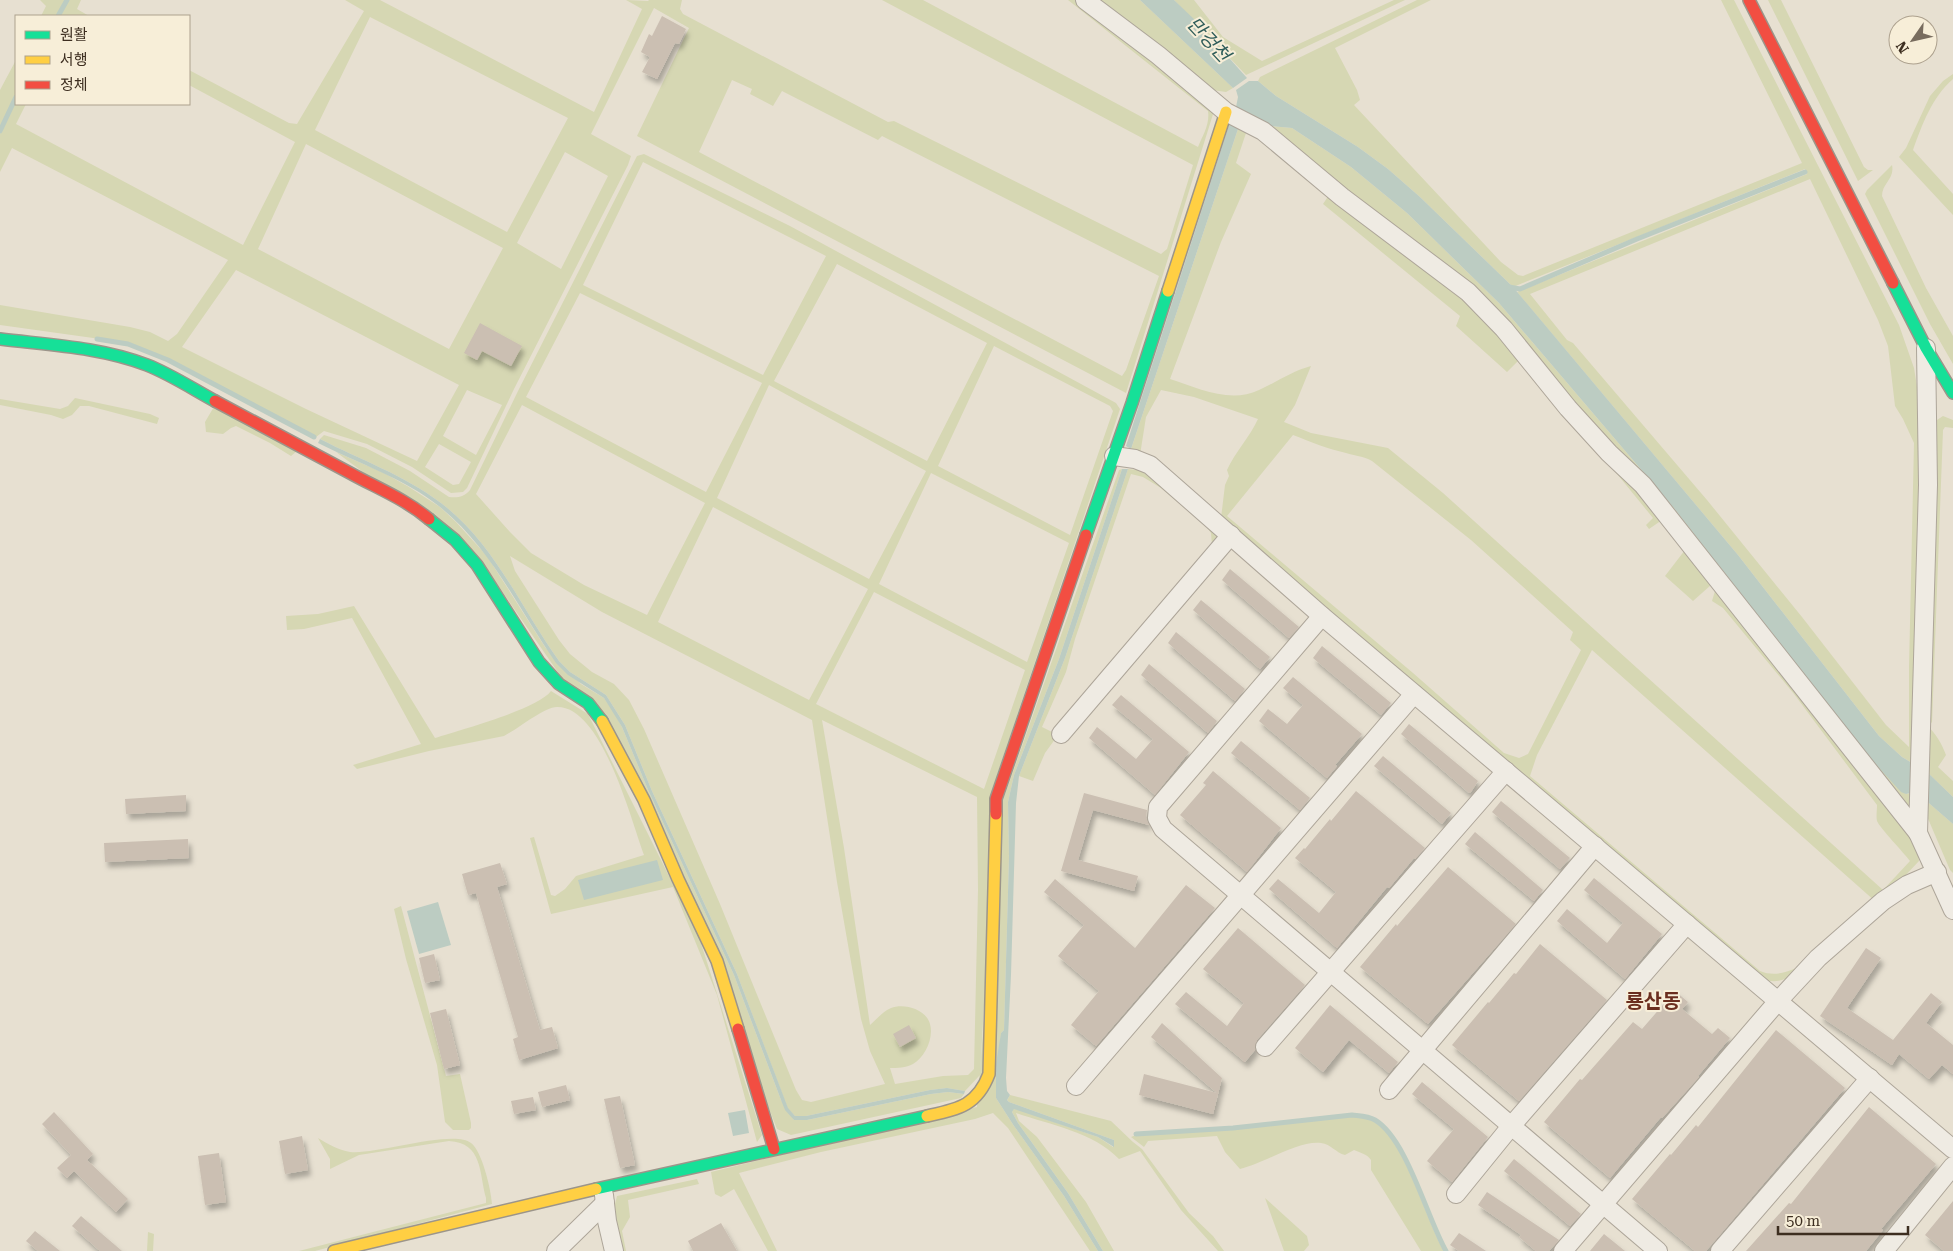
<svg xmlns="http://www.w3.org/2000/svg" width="1953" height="1251" font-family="'Roboto Serif','Noto Sans KR',serif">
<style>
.green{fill:#d6d7b3;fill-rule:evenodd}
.water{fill:#bcccc2}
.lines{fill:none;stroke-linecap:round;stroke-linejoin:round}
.stream{stroke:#bcccc2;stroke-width:5}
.building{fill:#cbbfb2;filter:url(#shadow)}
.street-casing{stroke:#ada599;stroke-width:20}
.fast-casing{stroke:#9c958a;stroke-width:14}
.slow-casing{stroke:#9c958a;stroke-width:14}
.jam-casing{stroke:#9c958a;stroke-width:14}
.street{stroke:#efebe3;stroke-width:18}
.fast{stroke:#16e098;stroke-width:11}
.slow{stroke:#ffcf43;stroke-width:11}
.jam{stroke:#f24e42;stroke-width:11}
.labels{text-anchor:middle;stroke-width:4;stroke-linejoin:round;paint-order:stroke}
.water-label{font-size:19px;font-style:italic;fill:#2f5d5a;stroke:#f7eed8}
.quarter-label{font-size:20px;font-weight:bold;fill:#6b2e1e;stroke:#f7eed8}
</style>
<defs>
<filter id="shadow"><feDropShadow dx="3" dy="5.5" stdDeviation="2.5" flood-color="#0004"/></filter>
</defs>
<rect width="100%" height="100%" fill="#e7e0d1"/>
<!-- green -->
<g class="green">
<path d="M40,0H65L56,16H41L46,6Z"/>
<path d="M68,0H81L77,9L89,16H59Z"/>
<path d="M345,0H380L594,112L642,9L626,0L648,1L649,0H682L680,9L683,14L888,122L894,121L1161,254L1167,249L1193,165L882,0H923L1198,147C1203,135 1210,124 1208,111L1068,0H1079L1214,111L1126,393L637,136L689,28L654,8L591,134L631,156L628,165L514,389L467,488L463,492L451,493L412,467L367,444L324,431L316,437L168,359L129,343L0,325V305L130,327L150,332L168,341L177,334L228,260L12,148L0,172V134L16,100V104H26L16,124L243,245L295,142L189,85V70L289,123L297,124L364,11ZM370,17L568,118L507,232L315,130ZM732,80L752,89L750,94L773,106L782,91L878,140L882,136L1159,276L1126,370L1122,376L699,152ZM306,144L503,248L449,349L258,249ZM565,152L608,176L561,269L517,243ZM236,270L459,385L417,461L306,409L182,347ZM467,390L502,405L476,455L443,436ZM439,444L471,462L459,484L453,485L425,467Z"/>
<path d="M1089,0H1140L1233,88L1226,92L1212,90Z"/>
<path d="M1174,0H1194L1223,37L1262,61L1394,0H1405L1246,75Z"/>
<path d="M1417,0H1431L1335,48L1357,90L1360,100L1354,105L1501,262L1518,275L1523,276L1802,163L1721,0H1734L1899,325L1914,368L1919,399L1920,514L1912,763L1902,757L1879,736L1738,555L1517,292L1807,174L1805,169L1513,287L1420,197L1388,169L1358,147L1276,96L1258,81L1260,77ZM1810,179L1878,320L1888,346L1895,406L1903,419L1914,443L1909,668V747L1886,725L1802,617L1707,500L1573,343L1567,340L1530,294Z"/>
<path d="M1768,0H1781L1864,167L1868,170H1873L1858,181Z"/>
<path d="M16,60V95L0,127V90Z"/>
<path d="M1953,74V79C1932,97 1922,125 1913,150L1953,194V215L1899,157L1906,148L1930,96L1943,81Z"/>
<path d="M1250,116H1254L1269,126L1292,128L1351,167L1407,213L1499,303L1673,507L1869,757L1906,794L1910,793L1909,820L1531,358Z"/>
<path d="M1240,123L1264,140L1246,133L1236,163L1251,174L1221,242L1170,379C1198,388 1230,404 1259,390C1277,382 1292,371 1311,366L1295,405L1284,422L1311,433L1388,448L1443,493L1883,890L1910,861C1905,854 1879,827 1877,821C1876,817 1877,810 1877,805L1794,694L1723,608L1712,601L1715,591L1711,585L1693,601L1665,576L1685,550L1915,833L1919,861L1888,894L1876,902L1592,650L1537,755L1530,776L1760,971C1779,979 1796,968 1813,960C1797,972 1783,987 1762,979L1221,518L1225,485L1229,476L1227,470C1235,452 1250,437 1258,419L1194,397L1161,390L1146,417L1140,455H1129ZM1293,435C1311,442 1328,449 1346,453C1355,456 1363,456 1372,461L1471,540L1573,632L1570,640L1581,650L1528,754L1519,758L1504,753L1413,673L1227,516Z"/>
<path d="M644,154L790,226L1116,403L1120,409L997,775L980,1075L965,1091L947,1088L930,1090L806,1116H795L788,1109L737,974L652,791L625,725L606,695L570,672L559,661C521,608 494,543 441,503C404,475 361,460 320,439L324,435L366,448L410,471L449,497C458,498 464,497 470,490L518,391L637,156ZM643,162L826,256L763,375L583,285ZM837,264L987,343L927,461L774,381ZM580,293L762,383L706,492L526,397ZM994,346L1110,406L1113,411L1070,535L938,466ZM769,385L926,471L869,579L717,498ZM522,405L705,503L647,615L584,585L531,553L510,532L476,494ZM931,473L1069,543L1027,662L879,584ZM713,507L868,589L809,700L658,622ZM510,556L602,612L812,720L837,882L861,1019L870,1051L885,1084L811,1102L802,1100L796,1090L720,904L644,729L629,700L614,684L592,672L570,654L559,640L515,571ZM874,592L1025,670L984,789L816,704ZM822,720L977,797L978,890L974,1069L968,1075L943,1076L895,1084L890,1068C897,1068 906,1068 913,1064C925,1057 934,1038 930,1024C926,1009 904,1003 891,1008C882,1012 877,1019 870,1025L844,848Z"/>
<path d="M1892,165C1895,179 1882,183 1882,196L1926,288L1953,336V364L1930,324L1865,194L1867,190Z"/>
<path d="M1331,192L1450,282L1665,518L1649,529L1646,525L1653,518L1613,469L1519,360L1507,372L1456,326L1460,316L1323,204Z"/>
<path d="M75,398L150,414L159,418L157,424L89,406H80L72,415L63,419L51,415L0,405V399L60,409L68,406Z"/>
<path d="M215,405L297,451L291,456L270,443L236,426L231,428L223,434L206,432L205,422Z"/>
<path d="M1943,416L1953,420V428L1945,427L1943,430L1932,723L1927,719L1936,424L1937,420Z"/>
<path d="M336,452L384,473L409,487L440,507L456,522L487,556L545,647L581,684L604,698L612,709L622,727L649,792L734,975L781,1100L794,1120H807L931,1094L948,1092L964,1094L961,1098L791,1135L777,1129L643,789L564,681L479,558Z"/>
<path d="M1122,469L1059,659L1014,775L1008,802L1009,857L1004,1030L1001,1033L996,1098L1014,1126L1064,1196L1098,1251H1090L1008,1128L993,1113L975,1119L821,1152L739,1173L777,1251H768L734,1189L721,1197L715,1194L711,1172L977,1107L1001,806L1119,470Z"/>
<path d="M1128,469L1138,470L1150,475L1220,533L1212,546L1211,533L1207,527L1161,488L1143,477L1131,474L1075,639L1066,672L1042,727L1058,735L1045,753L1033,781L1019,776L1065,658Z"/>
<path d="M354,606L435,738C460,730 538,709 551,691L588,714L698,934L762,1135L757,1142L717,995L673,887L551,914L530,838L534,837L551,895L555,896L565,889L576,876L644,855C631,820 602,706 557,707C544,707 518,729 504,736L429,751L357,769L353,765L421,744L352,618L304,629L287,630L286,616L318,614Z"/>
<path d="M1927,725C1936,734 1942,744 1946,755L1938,767L1953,781V797L1925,770Z"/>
<path d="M1923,798L1953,824V873L1950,870L1926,814Z"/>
<path d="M401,906L446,1076L460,1074L471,1123V1128L469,1130H453L445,1122L437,1065L406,959L394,909Z"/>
<path d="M1010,1095L1111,1121L1133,1142L1142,1149L1189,1213L1213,1236L1224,1251H1218L1181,1210L1140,1151L1119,1159C1093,1132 1051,1125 1016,1113L1019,1121L1037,1137L1086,1202L1114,1251H1103L1068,1193L1018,1123L1012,1112L1014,1108L1098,1137L1113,1147L1114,1140L1009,1102L1007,1100Z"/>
<path d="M1352,1116C1360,1117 1368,1118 1375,1122C1406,1142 1425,1218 1444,1251H1421L1371,1170V1160C1367,1154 1361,1153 1354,1150L1345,1155C1336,1153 1331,1144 1321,1143C1299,1140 1263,1164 1240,1169L1225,1152L1217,1136L1148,1141L1144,1147L1131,1137L1136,1135L1234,1129Z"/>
<path d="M318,1138C328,1144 338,1150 350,1152C376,1155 453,1129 471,1143C482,1151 491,1189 492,1204L315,1251H299L486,1203V1198C479,1173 483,1143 449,1141L359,1155L330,1169V1159Z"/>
<path d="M697,1179L699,1184L628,1200L630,1217L622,1231L626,1251H620L613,1212L617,1196Z"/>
<path d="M1265,1198L1307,1236L1309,1245L1304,1251H1284Z"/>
<path d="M148,1232L154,1234L153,1251H147Z"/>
</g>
<!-- water -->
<g class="water">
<path d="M1140,0H1174L1196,21L1247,78L1233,88Z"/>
<path d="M1249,81H1258L1276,96L1358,147L1388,169L1420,197L1513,287L1738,555L1879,736L1902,757L1912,763L1910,793L1906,794L1901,792L1869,757L1673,507L1499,303L1407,213L1351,167L1292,128L1269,126L1254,116H1250L1236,107L1238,97L1236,90Z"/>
<path d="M1231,119L1240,123L1131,449L1126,446Z"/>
<path d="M320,439C361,460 404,475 441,503C494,543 521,608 559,661L570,672L606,695L625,725L652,791L737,974L788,1108L795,1116H806L930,1090L947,1088L965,1091L964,1094L948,1092L931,1094L807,1120H794L785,1110L781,1100L734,975L649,792L622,727L604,698L568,675L556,663C519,610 491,548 440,507C404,478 359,464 318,443Z"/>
<path d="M1122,469H1128L1065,658L1019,776L1016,803L1011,975L1006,1078L1007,1091L1010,1095L1007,1100L1009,1102L1114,1140V1147L1098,1137L1014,1109L1012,1112L1018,1123L1068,1193L1103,1251H1098L1064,1196L1014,1126L996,1098V1064L1001,1033L1004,1030L1009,857L1008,802L1014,775L1059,659Z"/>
<path d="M1925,770L1953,797V824L1923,798Z"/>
<path d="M657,860L663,880L584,900L578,880Z"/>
<path d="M438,902L451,945L419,954L407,911Z"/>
<path d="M745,1110L749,1133L733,1136L728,1113Z"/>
</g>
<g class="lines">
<!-- stream -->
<g class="stream">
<path d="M58,16L67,0"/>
<path d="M0,131L16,97"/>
<path d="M1509,287L1520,289L1637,239L1805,172"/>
<path d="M97,339L128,344L168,360L314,437"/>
<path d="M1136,1134L1233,1128L1352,1115C1360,1116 1368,1116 1375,1120C1407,1139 1427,1218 1446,1251"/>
</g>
</g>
<!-- building -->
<g class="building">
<path d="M662,16L686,29L679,44L675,43L657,79L642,72L650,57L641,52L649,34L652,36Z"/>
<path d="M480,323L522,346L511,366L482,351L477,360L464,353Z"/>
<path d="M1230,569L1299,627L1289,638L1222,580Z"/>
<path d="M1201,600L1270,657L1260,669L1193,610Z"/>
<path d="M1176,632L1245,689L1235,701L1168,643Z"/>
<path d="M1322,646L1391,703L1381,715L1313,658Z"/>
<path d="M1149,664L1217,721L1208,733L1141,675Z"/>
<path d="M1293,677L1362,734L1335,765L1337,766L1327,778L1259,721L1268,709L1287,724L1303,705L1283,688Z"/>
<path d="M1121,695L1189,752L1155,795L1089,738L1097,727L1136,759L1153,739L1112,705Z"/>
<path d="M1409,724L1478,781L1471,792L1469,793L1401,734Z"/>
<path d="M1241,741L1310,798L1300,810L1231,753Z"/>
<path d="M1383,756L1451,813L1442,824L1374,766Z"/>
<path d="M1213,771L1281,828L1247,872L1180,815L1206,785L1203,783Z"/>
<path d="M1356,791L1425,848L1415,859L1414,858L1389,888L1387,887L1337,948L1269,889L1278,879L1319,913L1336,892L1295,858L1304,848L1305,849L1330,819L1331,821Z"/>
<path d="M1084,793L1147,810L1146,818L1149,825L1093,810L1078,860L1138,876L1134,891L1061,871Z"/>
<path d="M186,795V811L126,814L125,799Z"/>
<path d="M1501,801L1570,858L1560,869L1492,812Z"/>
<path d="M1475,832L1543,890L1534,901L1465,844Z"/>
<path d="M188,839L189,858L105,862L104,843Z"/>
<path d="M500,863L507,884L497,887L540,1030L552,1027L558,1048L519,1060L513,1039L518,1037L476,893L468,895L462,874Z"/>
<path d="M1448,867L1516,924L1428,1024L1360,967L1396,924L1397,926Z"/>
<path d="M1594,878L1662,934L1625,979L1557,921L1567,909L1607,943L1623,923L1584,890Z"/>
<path d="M1055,879L1135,948L1186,885L1215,908L1096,1046L1071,1025L1099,991L1058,956L1084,925L1044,892Z"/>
<path d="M1238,928L1305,985L1257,1040L1255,1050L1245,1062L1175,1004L1186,992L1227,1026L1244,1003L1203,969Z"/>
<path d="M1540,944L1607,1000L1519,1101L1452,1045L1488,1002L1489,1003L1514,973L1516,974Z"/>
<path d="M1866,948L1881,958L1847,1008L1893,1040L1931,993L1942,1002L1926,1023L1953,1045V1074L1942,1065L1929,1079L1899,1054L1892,1065L1820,1016Z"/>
<path d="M434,954L440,980L425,983L419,958Z"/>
<path d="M1675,991L1688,1002L1682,1009L1712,1034L1718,1028L1730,1038L1698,1076L1699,1077L1662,1118L1661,1117L1610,1178L1544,1122L1580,1079L1582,1080L1633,1022L1642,1029Z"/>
<path d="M1330,1005L1398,1062L1389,1073L1349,1040L1323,1072L1295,1048Z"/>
<path d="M446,1009L460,1065L444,1069L430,1013Z"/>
<path d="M1162,1023L1222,1078L1213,1114L1139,1095L1144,1074L1217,1093L1151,1037Z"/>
<path d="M909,1025L916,1038L900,1047L893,1034Z"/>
<path d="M1776,1030L1845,1088L1706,1251H1695L1632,1199L1670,1154L1671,1155L1696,1125L1698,1127Z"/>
<path d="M1422,1082L1488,1137L1452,1182L1427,1161L1454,1129L1412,1094Z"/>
<path d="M566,1085L570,1100L542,1107L538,1092Z"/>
<path d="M620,1096L635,1165L620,1168L604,1099Z"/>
<path d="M533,1097L536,1110L514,1114L511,1101Z"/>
<path d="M1869,1107L1936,1164L1881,1229L1883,1230L1866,1251H1746L1789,1203L1791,1204Z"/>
<path d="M54,1112L93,1154L87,1160L128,1199L116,1212L74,1171L67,1178L57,1168L71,1155L42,1124Z"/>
<path d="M302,1136L308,1170L285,1174L279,1141Z"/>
<path d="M219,1153L226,1202L205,1205L198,1156Z"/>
<path d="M1514,1159L1581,1214L1570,1226L1504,1171Z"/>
<path d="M1487,1192L1559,1240L1549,1251H1536L1519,1237L1521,1235L1478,1205Z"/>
<path d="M1953,1201V1251H1944L1925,1235Z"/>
<path d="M81,1216L122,1251H100L72,1226Z"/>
<path d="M721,1223L737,1251H693L688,1241Z"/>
<path d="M35,1231L60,1251H38L26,1241Z"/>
<path d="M1459,1233L1486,1251H1459L1450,1245Z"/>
<path d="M1604,1234L1625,1251H1590Z"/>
</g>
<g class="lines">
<!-- street casing -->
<g class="street-casing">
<g id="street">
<path d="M1085,0L1158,55L1226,112L1263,131L1342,197L1468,292L1504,329L1568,408L1609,453L1643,485L1918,833"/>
<path d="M1926,348L1928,485L1918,833L1953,910"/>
<path d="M1114,456L1135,459L1150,465L1322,616L1953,1149"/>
<path d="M1322,616L1158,807L1157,818L1163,829L1658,1251"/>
<path d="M1061,734L1231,535"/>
<path d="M1265,1047L1506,771"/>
<path d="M1076,1086L1414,694"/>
<path d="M1389,1090L1595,846"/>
<path d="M1456,1194L1512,1125L1687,924"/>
<path d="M604,1195L607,1221L614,1251"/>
<path d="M556,1251L605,1203"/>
<path d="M1563,1251L1778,1001L1818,958L1883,901L1907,885L1937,872"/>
<path d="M1720,1251L1870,1078"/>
<path d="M1884,1251L1953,1166"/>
</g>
</g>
<!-- fast casing -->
<g class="fast-casing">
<g id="fast">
<path d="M1893,283L1926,348L1953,393"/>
<path d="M0,339C49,345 100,347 147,365C170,374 193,389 215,401"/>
<path d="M429,519L455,540L477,565L539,662L559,684L588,703L602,721"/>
<path d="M1086,535L1132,403L1168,291"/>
<path d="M596,1189L927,1116"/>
</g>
</g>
<!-- slow casing -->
<g class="slow-casing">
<g id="slow">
<path d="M1168,291L1226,112"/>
<path d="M602,721L644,800L678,879L717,961L738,1029"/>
<path d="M927,1116C958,1109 977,1106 989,1074L996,814"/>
<path d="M334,1251L596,1189"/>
</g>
</g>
<!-- jam casing -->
<g class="jam-casing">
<g id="jam">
<path d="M1749,0L1893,283"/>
<path d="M215,401C260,425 305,449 350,473C377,488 405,499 429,519"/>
<path d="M996,814V799L1086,535"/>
<path d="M738,1029L774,1149"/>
</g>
</g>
<!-- street -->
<use href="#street" class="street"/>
<!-- fast -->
<use href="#fast" class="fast"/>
<!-- slow -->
<use href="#slow" class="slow"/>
<!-- jam -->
<use href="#jam" class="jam"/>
</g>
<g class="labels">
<!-- water labels -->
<g class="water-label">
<text transform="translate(1209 39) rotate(47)" y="7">만겅천</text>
</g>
<!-- quarter labels -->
<g class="quarter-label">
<text x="1653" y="1008">룡산동</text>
</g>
</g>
<!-- legend -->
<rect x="15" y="15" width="175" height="90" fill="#f7eed8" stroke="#ada18e"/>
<rect x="25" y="31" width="25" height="8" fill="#16e098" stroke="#ada18e"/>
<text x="60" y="40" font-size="15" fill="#3d2e20">원활</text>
<rect x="25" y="56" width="25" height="8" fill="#ffcf43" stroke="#ada18e"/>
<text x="60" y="65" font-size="15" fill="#3d2e20">서행</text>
<rect x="25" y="81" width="25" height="8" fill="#f24e42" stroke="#ada18e"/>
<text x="60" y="90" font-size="15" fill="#3d2e20">정체</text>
<!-- north arrow -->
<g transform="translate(1913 40) rotate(236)"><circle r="24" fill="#f7eed8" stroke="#ada18e"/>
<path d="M0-4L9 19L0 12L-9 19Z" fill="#786c5e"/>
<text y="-8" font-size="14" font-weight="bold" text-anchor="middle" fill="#3d2e20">N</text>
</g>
<!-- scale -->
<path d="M1778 1226v8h130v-8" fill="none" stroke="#3d2e20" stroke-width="2.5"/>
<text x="1786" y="1226" font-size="15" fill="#3d2e20" stroke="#f7eed8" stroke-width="4" paint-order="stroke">50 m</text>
</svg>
